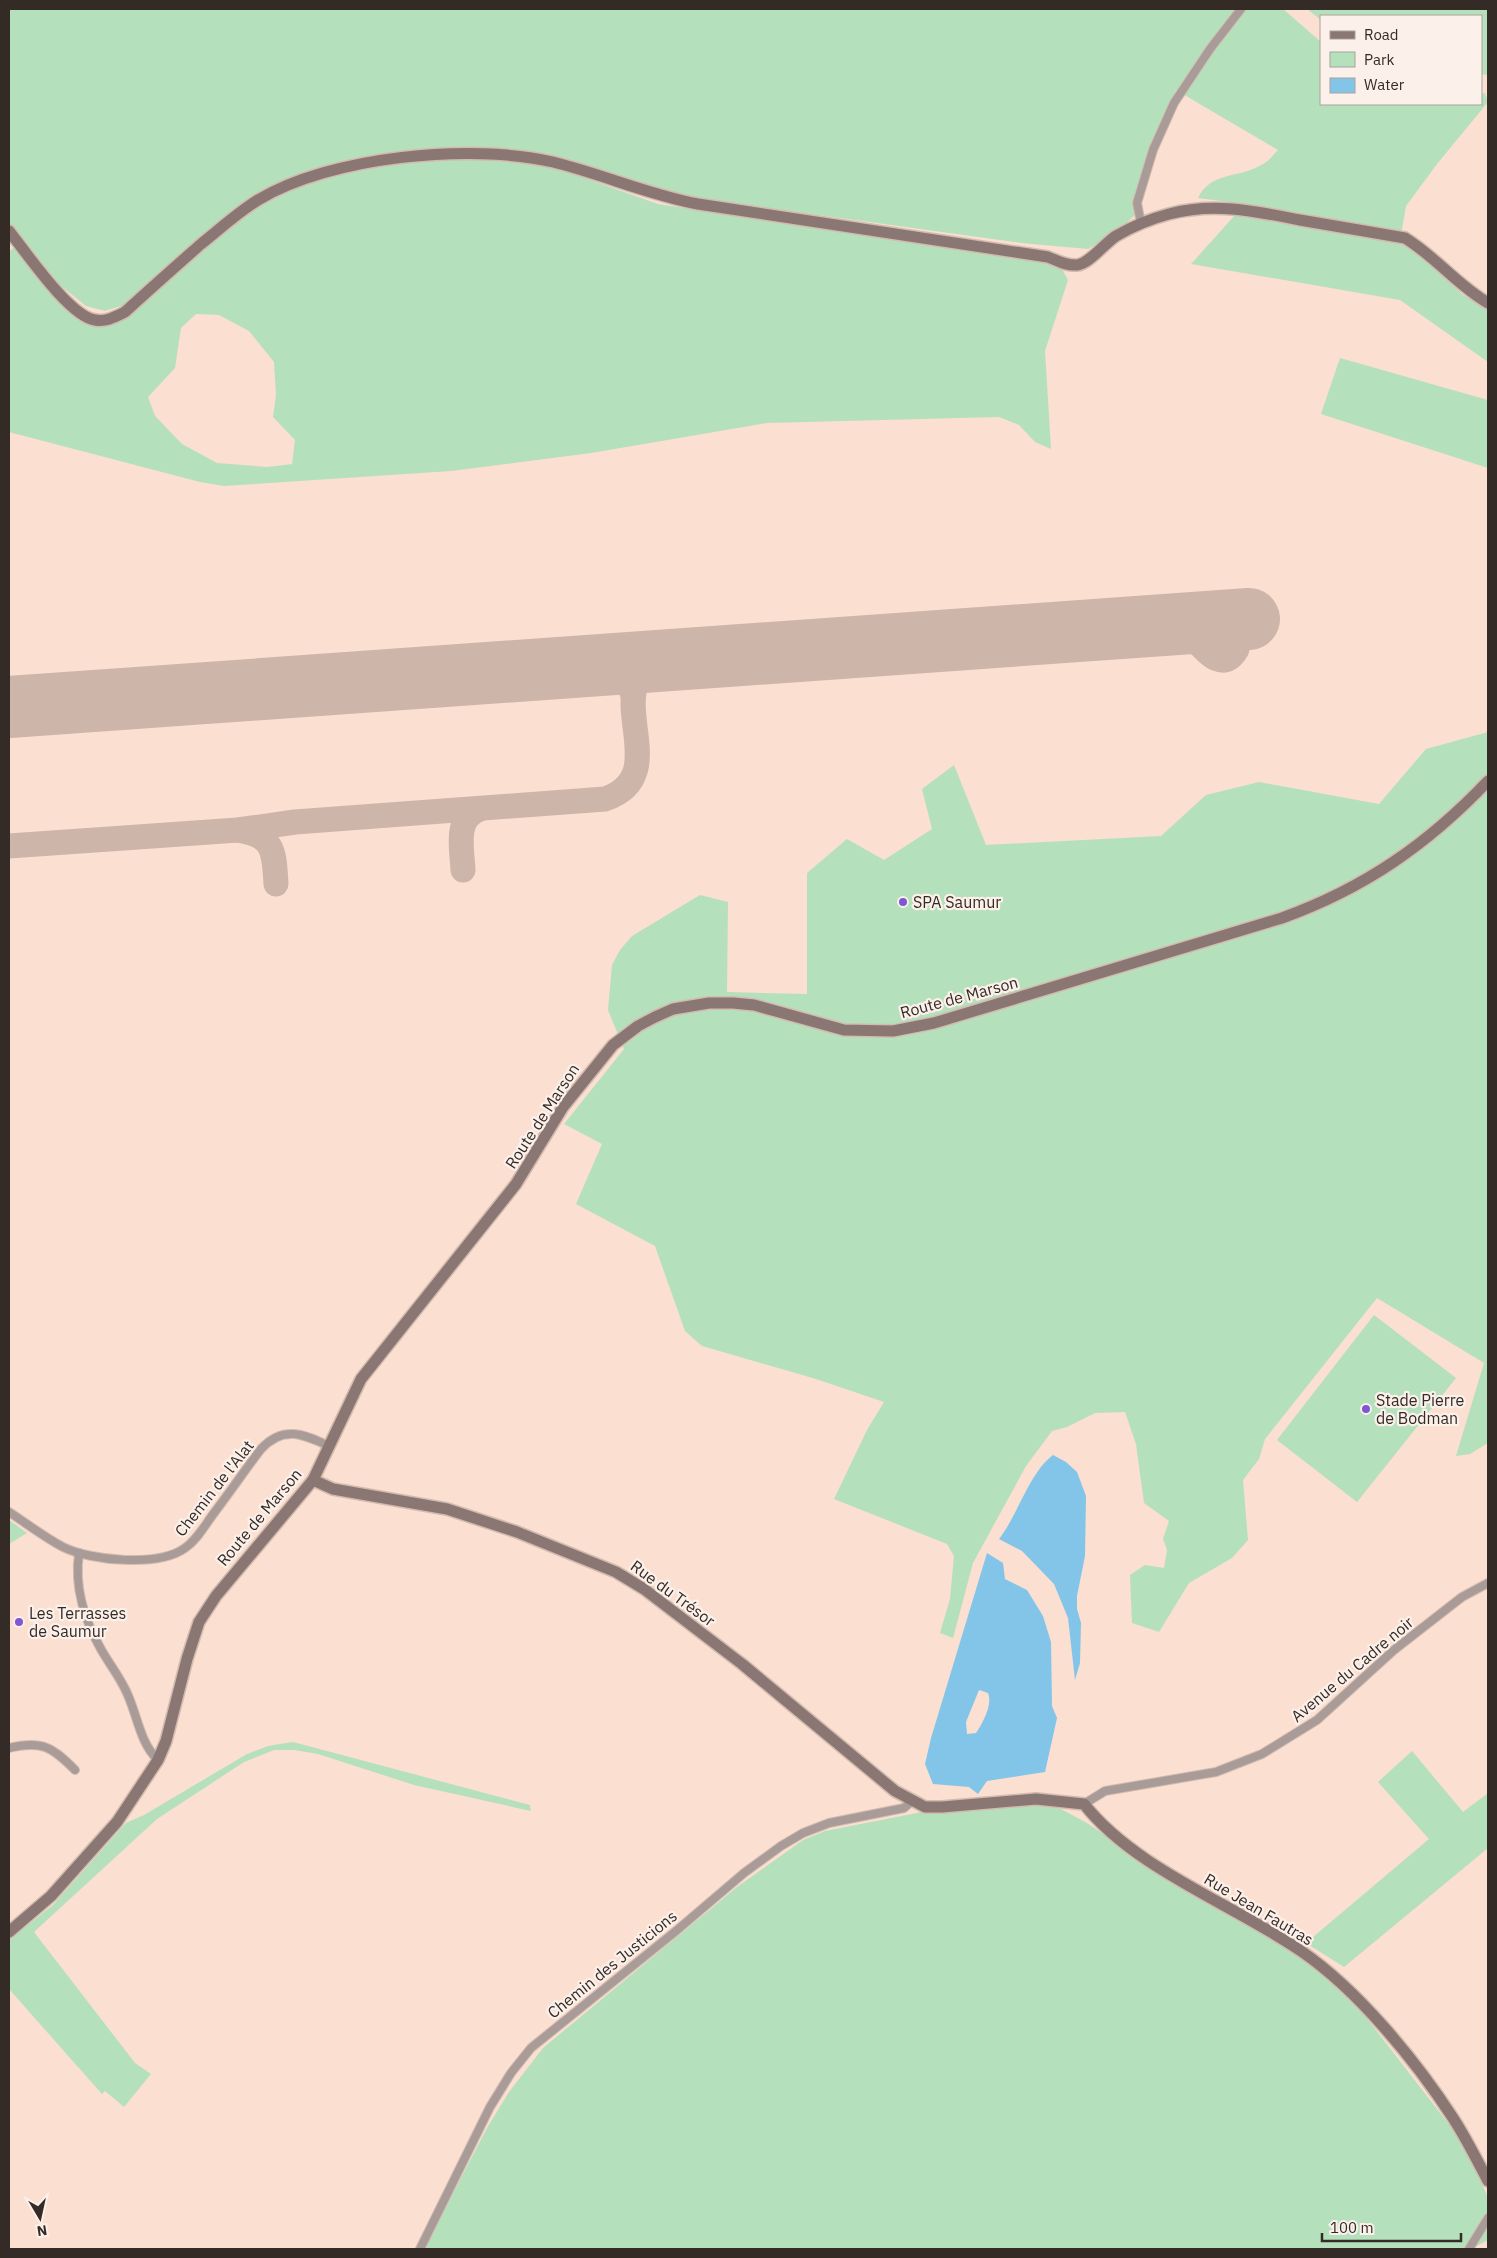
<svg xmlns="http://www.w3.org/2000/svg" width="1497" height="2258" font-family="'IBM Plex Sans',sans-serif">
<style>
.green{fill:#b5e0bc;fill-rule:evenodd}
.water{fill:#83c5e8;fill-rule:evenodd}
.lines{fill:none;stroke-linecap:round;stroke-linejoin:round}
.taxiway{stroke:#cdb5a9;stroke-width:25}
.runway{stroke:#cdb5a9;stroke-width:62}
.street-casing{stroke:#d3bbaf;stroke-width:10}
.secondary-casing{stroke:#d3bbaf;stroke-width:14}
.street{stroke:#a89b98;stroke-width:8}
.secondary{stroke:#8a7773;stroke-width:11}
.poi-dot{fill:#7e58d2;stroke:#fbf0ea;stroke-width:2}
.labels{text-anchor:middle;stroke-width:4.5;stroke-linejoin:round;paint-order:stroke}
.poi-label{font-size:16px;fill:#352b26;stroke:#fbf0ea;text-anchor:start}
.street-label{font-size:16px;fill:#352b26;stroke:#fbf0ea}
</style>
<rect width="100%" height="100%" fill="#fbdfd1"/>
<!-- green -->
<g class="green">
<path d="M9,9H1283L1321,42V104H1481V94L1485,93L1488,102L1437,164L1406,206L1401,235L1418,254L1463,295L1488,309V362L1400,300L1191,264L1245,204L1198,198C1212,170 1240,179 1263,164C1269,161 1273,155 1278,150L1176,90L1136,214L1116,233L1088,249L1021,243L666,194L549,154L491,148H460L373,158L276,187L216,229L124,305L105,311L86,306L60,285L9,222Z"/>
<path d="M1307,9H1488V75L1481,74V16H1321V20Z"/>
<path d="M478,157L551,166L658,204L947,248L1042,259L1062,269L1068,280L1045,351L1051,449L1035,442L1019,425L999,417L767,423L591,453L451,471L224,486L200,482L9,432V252L16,245L99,325L240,217L281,194L325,178L377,164ZM196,314L219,315L249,331L274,362L276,395L273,417L295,440L292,464L267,467L217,463L182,444L155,416L148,397L175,368L181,328Z"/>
<path d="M1340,358L1488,400V468L1321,414Z"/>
<path d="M1488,732V1443L1470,1454L1456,1456L1484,1363L1377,1298L1265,1439L1259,1459L1243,1480L1248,1540L1232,1558L1189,1583L1159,1632L1132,1623L1130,1575L1145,1565L1164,1568L1167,1550L1163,1539L1169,1521L1144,1503L1136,1444L1125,1412L1095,1413L1067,1427L1052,1431L1026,1466L973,1563L953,1638L940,1633L950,1599L954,1556L947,1544L834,1499L867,1430L884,1402L816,1379L702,1346L685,1331L655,1246L576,1204L602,1144L564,1124L624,1049L608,1010L612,965L620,950L632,936L700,895L728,902L727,992L807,994V873L847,839L884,860L932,829L922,789L954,765L986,845L1161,836L1206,795L1259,782L1379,804L1426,749Z"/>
<path d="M1374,1315L1456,1378L1357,1502L1277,1440Z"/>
<path d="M9,1520L27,1533L9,1544Z"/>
<path d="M293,1742L530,1805L531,1811L414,1785L318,1754L294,1750H274L244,1762L157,1819L34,1932L135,2063L151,2074L124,2107L105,2091L102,2094L9,1989V1940L53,1905L126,1823L144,1815L247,1754L268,1746Z"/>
<path d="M1412,1751L1463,1812L1488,1793V1848L1344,1967L1306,1943L1429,1839L1378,1782Z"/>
<path d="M1039,1805L1061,1809L1087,1823L1191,1894L1290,1949L1318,1970L1365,2016L1468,2149L1488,2198V2240L1471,2249H424L487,2128L509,2092L543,2048L737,1887L803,1840L825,1831L922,1812Z"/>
</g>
<!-- water -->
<g class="water">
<path d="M1053,1455L1066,1462L1077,1472L1086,1496L1085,1556L1077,1596V1609L1081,1623L1080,1663L1075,1680L1068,1618L1054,1584L1022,1551L999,1539C1018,1515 1029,1473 1053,1455Z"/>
<path d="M987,1553L1003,1563L1005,1579L1027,1590L1043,1616L1051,1642L1052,1706L1057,1718L1045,1772L987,1781L978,1794L969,1787L933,1784L925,1764L931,1738ZM979,1690L988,1693C993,1705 982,1724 976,1733L967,1734L966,1722Z"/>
</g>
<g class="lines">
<!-- taxiway -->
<g class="taxiway">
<path d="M1153,626C1162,626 1173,625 1181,628C1197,635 1219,681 1237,649V620"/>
<path d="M596,666C615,670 628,676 633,696"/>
<path d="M238,830C275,835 274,853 276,884"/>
<path d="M9,846L238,830L295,822L605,799C679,774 593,685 662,662"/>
<path d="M463,870C462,848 454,818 480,809"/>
</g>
<!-- runway -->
<path class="runway" d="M9,707L1249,619"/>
<!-- street casing -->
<g class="street-casing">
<g id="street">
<path d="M1141,223L1137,203L1153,150L1174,103L1210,49L1241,9"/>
<path d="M9,1512C26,1523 44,1537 63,1547C91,1561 159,1567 185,1548C197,1540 205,1525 214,1513C230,1492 245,1470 261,1449C283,1425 303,1434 329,1446"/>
<path d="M79,1553C74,1587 85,1622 102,1651C109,1663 118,1675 124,1687C137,1710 138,1741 158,1760"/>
<path d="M9,1748C42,1740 52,1747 75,1770"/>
<path d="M1084,1804L1105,1791L1216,1772L1262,1754L1317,1720L1394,1650L1462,1597L1488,1583"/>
<path d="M420,2249L490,2107L511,2073L531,2048L676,1931L744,1873L781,1846L803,1833L829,1823L904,1808L912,1801"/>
<path d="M1469,2249L1488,2218"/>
</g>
</g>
<!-- secondary casing -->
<g class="secondary-casing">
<g id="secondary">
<path d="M9,231C26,252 69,316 95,320C106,322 115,317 125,312C150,289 175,267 201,244C220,229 237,213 258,200C331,156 471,143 553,162C602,174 649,195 698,204L1048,257C1058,261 1067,266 1077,265C1089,264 1105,243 1116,236C1133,226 1150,219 1169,214C1214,202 1255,211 1300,220C1335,226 1370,232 1405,238C1436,257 1457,285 1488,303"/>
<path d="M313,1480L333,1489L447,1509L517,1532L616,1572L644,1589L742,1664L895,1791L925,1807H942L1036,1799L1084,1804C1135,1869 1233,1904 1301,1951C1358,1990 1416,2061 1453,2118C1466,2138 1477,2160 1488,2181"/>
<path d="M9,1932L51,1896L117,1822L158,1760L166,1741L187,1659L199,1622L216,1596L313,1480L361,1379L516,1184L563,1107L613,1045L638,1026L655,1017L673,1009L709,1003H733L754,1005L844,1030L893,1031L934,1023L1282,918C1365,888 1428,844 1488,781"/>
</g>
</g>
<!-- street -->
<use href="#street" class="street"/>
<!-- secondary -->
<use href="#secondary" class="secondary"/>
</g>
<!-- markers -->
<g class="poi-dot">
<circle cx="903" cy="902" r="5"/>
<circle cx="1366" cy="1409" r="5"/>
<circle cx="19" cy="1622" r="5"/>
</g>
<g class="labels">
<!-- poi labels -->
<g class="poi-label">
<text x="913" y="908">SPA Saumur</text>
<text x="1376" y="1406">Stade Pierre<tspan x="1376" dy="18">de Bodman</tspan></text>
<text x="29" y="1619">Les Terrasses<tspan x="29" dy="18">de Saumur</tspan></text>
</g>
<!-- street labels -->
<g class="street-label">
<text transform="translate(959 997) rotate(-15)" y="6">Route de Marson</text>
<text transform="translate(542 1116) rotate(-57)" y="6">Route de Marson</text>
<text transform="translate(214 1488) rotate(-52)" y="6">Chemin de l'Alat</text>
<text transform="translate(259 1517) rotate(-50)" y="6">Route de Marson</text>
<text transform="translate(673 1593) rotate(36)" y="6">Rue du Trésor</text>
<text transform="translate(1352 1669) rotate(-40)" y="6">Avenue du Cadre noir</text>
<text transform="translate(1259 1909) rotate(31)" y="6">Rue Jean Fautras</text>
<text transform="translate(612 1964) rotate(-39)" y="6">Chemin des Justicions</text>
</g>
</g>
<!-- border -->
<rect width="1497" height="2258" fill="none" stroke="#352b26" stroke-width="20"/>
<!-- legend -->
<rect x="1320" y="15" width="162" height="90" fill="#fbf0ea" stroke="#aca19c"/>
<rect x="1330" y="31" width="25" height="8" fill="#8a7773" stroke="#aca19c"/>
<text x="1364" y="40" font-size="15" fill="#352b26">Road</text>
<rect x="1330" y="52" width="25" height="15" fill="#b5e0bc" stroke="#aca19c"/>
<text x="1364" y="65" font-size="15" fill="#352b26">Park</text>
<rect x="1330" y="78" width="25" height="15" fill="#83c5e8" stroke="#aca19c"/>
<text x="1364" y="90" font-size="15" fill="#352b26">Water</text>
<!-- north arrow -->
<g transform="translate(40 2218) rotate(171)" stroke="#fbf0ea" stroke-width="4" paint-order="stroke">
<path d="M0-4L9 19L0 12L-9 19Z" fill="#352b26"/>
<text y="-8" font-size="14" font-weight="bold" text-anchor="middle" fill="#352b26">N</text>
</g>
<!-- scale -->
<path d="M1322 2233v8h139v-8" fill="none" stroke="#352b26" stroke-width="2.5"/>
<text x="1330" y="2233" font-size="15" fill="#352b26" stroke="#fbf0ea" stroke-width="4" paint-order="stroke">100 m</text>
</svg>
